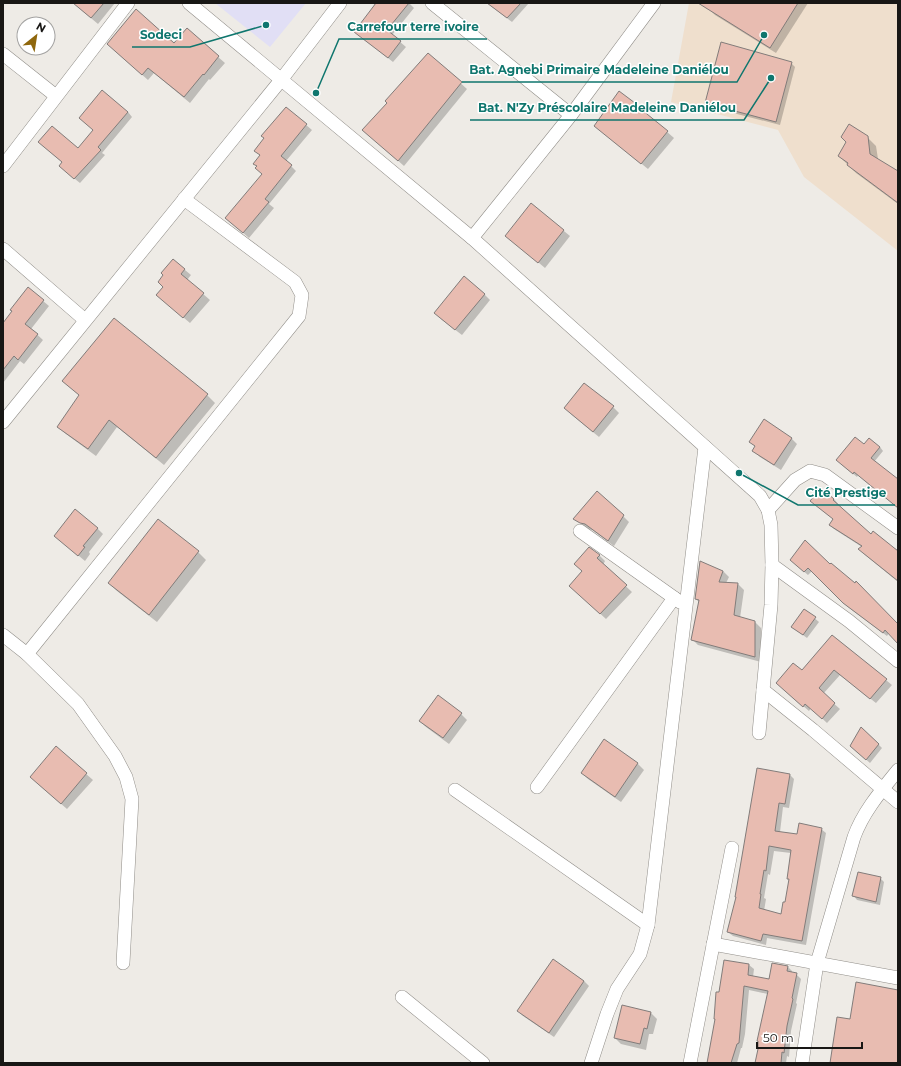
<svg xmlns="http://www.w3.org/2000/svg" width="901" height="1066" font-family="Montserrat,sans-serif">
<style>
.commercial{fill:#efdfcd}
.industrial{fill:#e1dff5}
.shadow{fill:#0003;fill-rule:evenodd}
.building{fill:#e8bcb1;stroke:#827c7a;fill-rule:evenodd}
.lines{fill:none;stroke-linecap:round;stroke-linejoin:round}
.street-casing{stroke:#918e89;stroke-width:14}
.street{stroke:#fff;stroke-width:13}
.leader{fill:none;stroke:#0f766e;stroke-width:1.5}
.callout-dot{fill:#0f766e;stroke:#fff;stroke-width:1.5}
.callout-label{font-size:12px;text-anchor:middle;font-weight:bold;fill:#0f766e;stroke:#fff;stroke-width:3;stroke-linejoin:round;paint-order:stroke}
</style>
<rect width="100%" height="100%" fill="#eeebe6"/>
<!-- commercial -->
<path class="commercial" d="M689,3H898V251L804,177L778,130L671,102Z"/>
<!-- industrial -->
<path class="industrial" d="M215,3H306L270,47Z"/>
<!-- shadow -->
<g class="shadow">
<path d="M73,3H115L98,24Z"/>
<path d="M373,3H409L414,8L392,35L406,47L393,62L355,32L375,6Z"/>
<path d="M487,3H529L512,22Z"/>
<path d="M712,3H808L776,53L715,15L709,9Z"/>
<path d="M187,30L225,63L210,80L209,79L190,103L154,73L148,80L114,50L174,45Z"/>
<path d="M428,54L467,89L404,166L369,135L388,103Z"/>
<path d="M791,63L795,67L780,125L710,107L706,103Z"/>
<path d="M620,93L642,110L674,138L648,169L601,131Z"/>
<path d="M286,108L312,130L286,161L296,171L269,204L274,208L249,238L232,223L263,175L255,164L261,156L256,151Z"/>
<path d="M128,112L132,117L102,153L105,155L80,183L65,171L63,163L39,142L78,150L94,131Z"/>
<path d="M867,137L876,146L878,159L898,172V204L856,173L839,156Z"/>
<path d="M532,205L570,236L545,268L507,236Z"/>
<path d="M173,260L191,275L187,280L210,300L190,323L157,295L164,287Z"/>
<path d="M484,294L490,300L462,335L441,319Z"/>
<path d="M43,301L49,306L31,329L43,340L24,364L20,361L3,383V324Z"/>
<path d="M114,319L207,395L215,403L164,465L117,427L96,456L66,434L58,427L80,396L63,381Z"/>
<path d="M613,407L619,413L599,437L571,414Z"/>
<path d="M791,438L797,444L781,470L760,457L754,451L756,447L750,442Z"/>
<path d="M864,446L880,447L883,451L874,462L898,480V508L858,475L857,477L841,464Z"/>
<path d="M834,499L838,504L837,505L871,535L898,550V582L864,554L862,547L834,529L830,525L833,519L816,505Z"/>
<path d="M623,516L629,522L614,546L592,530L587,529L575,518Z"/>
<path d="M97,528L103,534L89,552L90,554L85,561L55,536Z"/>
<path d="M805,542L898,625V643L889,633L887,636L848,607L812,571L808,575L795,564Z"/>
<path d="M198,552L206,560L157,622L117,591L109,583Z"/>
<path d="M599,555L605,561L603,565L632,592L606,619L570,586Z"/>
<path d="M723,571L729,577L726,583L738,584L744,590L740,618L755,622L761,628V662L698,645L692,639L699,602L696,599Z"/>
<path d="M805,610L819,622L807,638L796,630Z"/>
<path d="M832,636L892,685L876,703L840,675L823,694L840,709L827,723L811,708L809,711L782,688L802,672Z"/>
<path d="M461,714L467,720L449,744L426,727L420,721Z"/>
<path d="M862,728L882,748L870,763L855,750Z"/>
<path d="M605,741L638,764L644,770L621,802L588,779L582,773Z"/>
<path d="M56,748L93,780L67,809L37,783Z"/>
<path d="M790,775L794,779L789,808L783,807L780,832L798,835L821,829L826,833L806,945L767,938L766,945L733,936L728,932ZM774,851L791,853L788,879L790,880L786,903L782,915L764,911L766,899L764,898L768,874L770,875Z"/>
<path d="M880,878L884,882L880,905L857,900L854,896Z"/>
<path d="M553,960L584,981L589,986L554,1037L523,1016L518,1011Z"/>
<path d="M725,961L749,965L754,969L753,977L770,980L788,967L792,971V973L796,974L801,979L796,1003L797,1004L791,1031L789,1057L787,1056L786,1063H756L768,994L749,990L745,1034L742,1048H741L737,1063H708Z"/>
<path d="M622,1006L651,1013L657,1019L653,1034H649L646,1050L621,1044L615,1038Z"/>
</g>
<!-- building -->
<g class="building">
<path d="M73,3H104L91,18Z"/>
<path d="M376,3H409L387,30L401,41L388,58L354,32Z"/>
<path d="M487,3H521L507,18Z"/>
<path d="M698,3H798L770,48Z"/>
<path d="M136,9L174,43L187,28L219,56L204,75L203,74L184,97L148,68L142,75L107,44Z"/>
<path d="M721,42L792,62L776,122L705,103Z"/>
<path d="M428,53L462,82L398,161L362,130L387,103L385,101Z"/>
<path d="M102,90L128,112L98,147L101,150L74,179L59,166L62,162L38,142L52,126L78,148L93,130L79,118Z"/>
<path d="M619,91L643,109L642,110L668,131L641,164L594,126Z"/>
<path d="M286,107L307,124L281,156L292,165L265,199L269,202L243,233L225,218L262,174L255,168L257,166L253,164L260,155L254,151L264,138L261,136Z"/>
<path d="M849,124L868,136L870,154L898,171V203L847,165L848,163L838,156L846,142L841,137Z"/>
<path d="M531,203L564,230L538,263L505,236Z"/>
<path d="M173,259L185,269L181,274L204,293L183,318L156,295L163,287L158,282L163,275L161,273Z"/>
<path d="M464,276L485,294L455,330L434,313Z"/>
<path d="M28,287L44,300L25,324L38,334L18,360L14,356L3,370V323L12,311L10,310Z"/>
<path d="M114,318L208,394L156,458L109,420L88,449L57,427L79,395L62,381Z"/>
<path d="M584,383L614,406L593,432L564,408Z"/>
<path d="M764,419L792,438L774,465L752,451L755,446L749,442Z"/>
<path d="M855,437L864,444L869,438L880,447L871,458L898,479V508L854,472L853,474L836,460Z"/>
<path d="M821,488L834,499L833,500L871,534L873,531L898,551V581L858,549L862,546L829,525L833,519L810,501Z"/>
<path d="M597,491L624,515L608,541L585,524L580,523L573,519Z"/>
<path d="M75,509L98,528L83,546L85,547L78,556L54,536Z"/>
<path d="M158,519L199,551L149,615L108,583Z"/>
<path d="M805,540L830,564L831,563L855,583L856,581L898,624V644L885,630L883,633L843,603L808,568L804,572L790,560Z"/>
<path d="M589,547L600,555L597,558L627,585L600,614L569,586L582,571L574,564Z"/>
<path d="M700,561L723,571L719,582L738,583L734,615L755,621V657L691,640L699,600L695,599Z"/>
<path d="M804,609L816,617L803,635L791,627Z"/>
<path d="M832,635L887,679L870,699L834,670L819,688L835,703L822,719L805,704L803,707L776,683L793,663L802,670Z"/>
<path d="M438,695L462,713L443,738L419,721Z"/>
<path d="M861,727L879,744L866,760L850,746Z"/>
<path d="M604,739L638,763L615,797L581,773Z"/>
<path d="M56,746L87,773L61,804L30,777Z"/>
<path d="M757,768L790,774L785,804L779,803L775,831L797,834L799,823L822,828L802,941L763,934L761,941L727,932L736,897H735ZM769,846L791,850L787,879H789L785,902H783L781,914L759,908L761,894H760L764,870L766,871Z"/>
<path d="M858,872L881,877L876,902L852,896Z"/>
<path d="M553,959L584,981L549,1033L517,1011Z"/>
<path d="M724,960L749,964L748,975L769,979L772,963L788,966L787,971L797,973L792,998L793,999L787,1026L784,1053L782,1052L781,1063H755L758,1049V1041H757L768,991L744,986L739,1043L737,1044L731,1063H707L715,1019H714L716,992H719Z"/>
<path d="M856,982L898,990V1063H830L837,1017L850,1019Z"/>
<path d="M622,1005L651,1012L647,1029L644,1028L640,1044L614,1038Z"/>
</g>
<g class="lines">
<!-- street casing -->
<g class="street-casing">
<g id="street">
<path d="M189,3L472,238L760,496L768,510L771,525L772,565L771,605L759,733"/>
<path d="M432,3L571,115"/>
<path d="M3,54L56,96"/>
<path d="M3,166L128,3"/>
<path d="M472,238L571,115L654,3"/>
<path d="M3,249L85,320"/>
<path d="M3,422L281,80L340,3"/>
<path d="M768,510L795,480L810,471L825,475L898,528"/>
<path d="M580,531L680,602"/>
<path d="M772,565L849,621L898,661"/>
<path d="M3,635L27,654L78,704L115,756L126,777L132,799L123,963"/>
<path d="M27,654L299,316L302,295L295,282L184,199"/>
<path d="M763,690L813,730L898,802"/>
<path d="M537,787L674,598"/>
<path d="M455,790L648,925"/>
<path d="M713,944L898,978"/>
<path d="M402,997L483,1063"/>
<path d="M591,1063L607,1014L617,989L640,954L648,925L705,447"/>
<path d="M690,1063L732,848"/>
<path d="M802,1063L817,963L854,837C863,812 881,791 898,770"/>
</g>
</g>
<!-- street -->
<use href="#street" class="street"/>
</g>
<!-- callouts -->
<path class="leader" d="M316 93L339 39H487M266 25L190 47H132M764 35L737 82H462M771 78L744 120H470M739 473L798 505H895"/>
<g class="callout-dot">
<circle cx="316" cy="93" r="4"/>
<circle cx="266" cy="25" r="4"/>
<circle cx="764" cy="35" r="4"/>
<circle cx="771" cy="78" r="4"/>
<circle cx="739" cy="473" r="4"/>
</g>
<g class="callout-label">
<text x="413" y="31">Carrefour terre ivoire</text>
<text x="161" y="39">Sodeci</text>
<text x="599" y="74">Bat. Agnebi Primaire Madeleine Daniélou</text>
<text x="607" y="112">Bat. N'Zy Préscolaire Madeleine Daniélou</text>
<text x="846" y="497">Cité Prestige</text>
</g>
<!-- border -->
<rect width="901" height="1066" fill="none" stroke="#181715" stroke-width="8"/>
<!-- north arrow -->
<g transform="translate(36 36) rotate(30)"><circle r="19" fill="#ffffff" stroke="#a3a2a1"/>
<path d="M0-3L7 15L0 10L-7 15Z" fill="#8f670c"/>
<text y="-6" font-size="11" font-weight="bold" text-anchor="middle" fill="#181715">N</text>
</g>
<!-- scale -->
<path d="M757 1042v6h105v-6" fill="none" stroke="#181715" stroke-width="2"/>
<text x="763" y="1042" font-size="12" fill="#181715" stroke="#ffffff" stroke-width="3" paint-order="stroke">50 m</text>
</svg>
